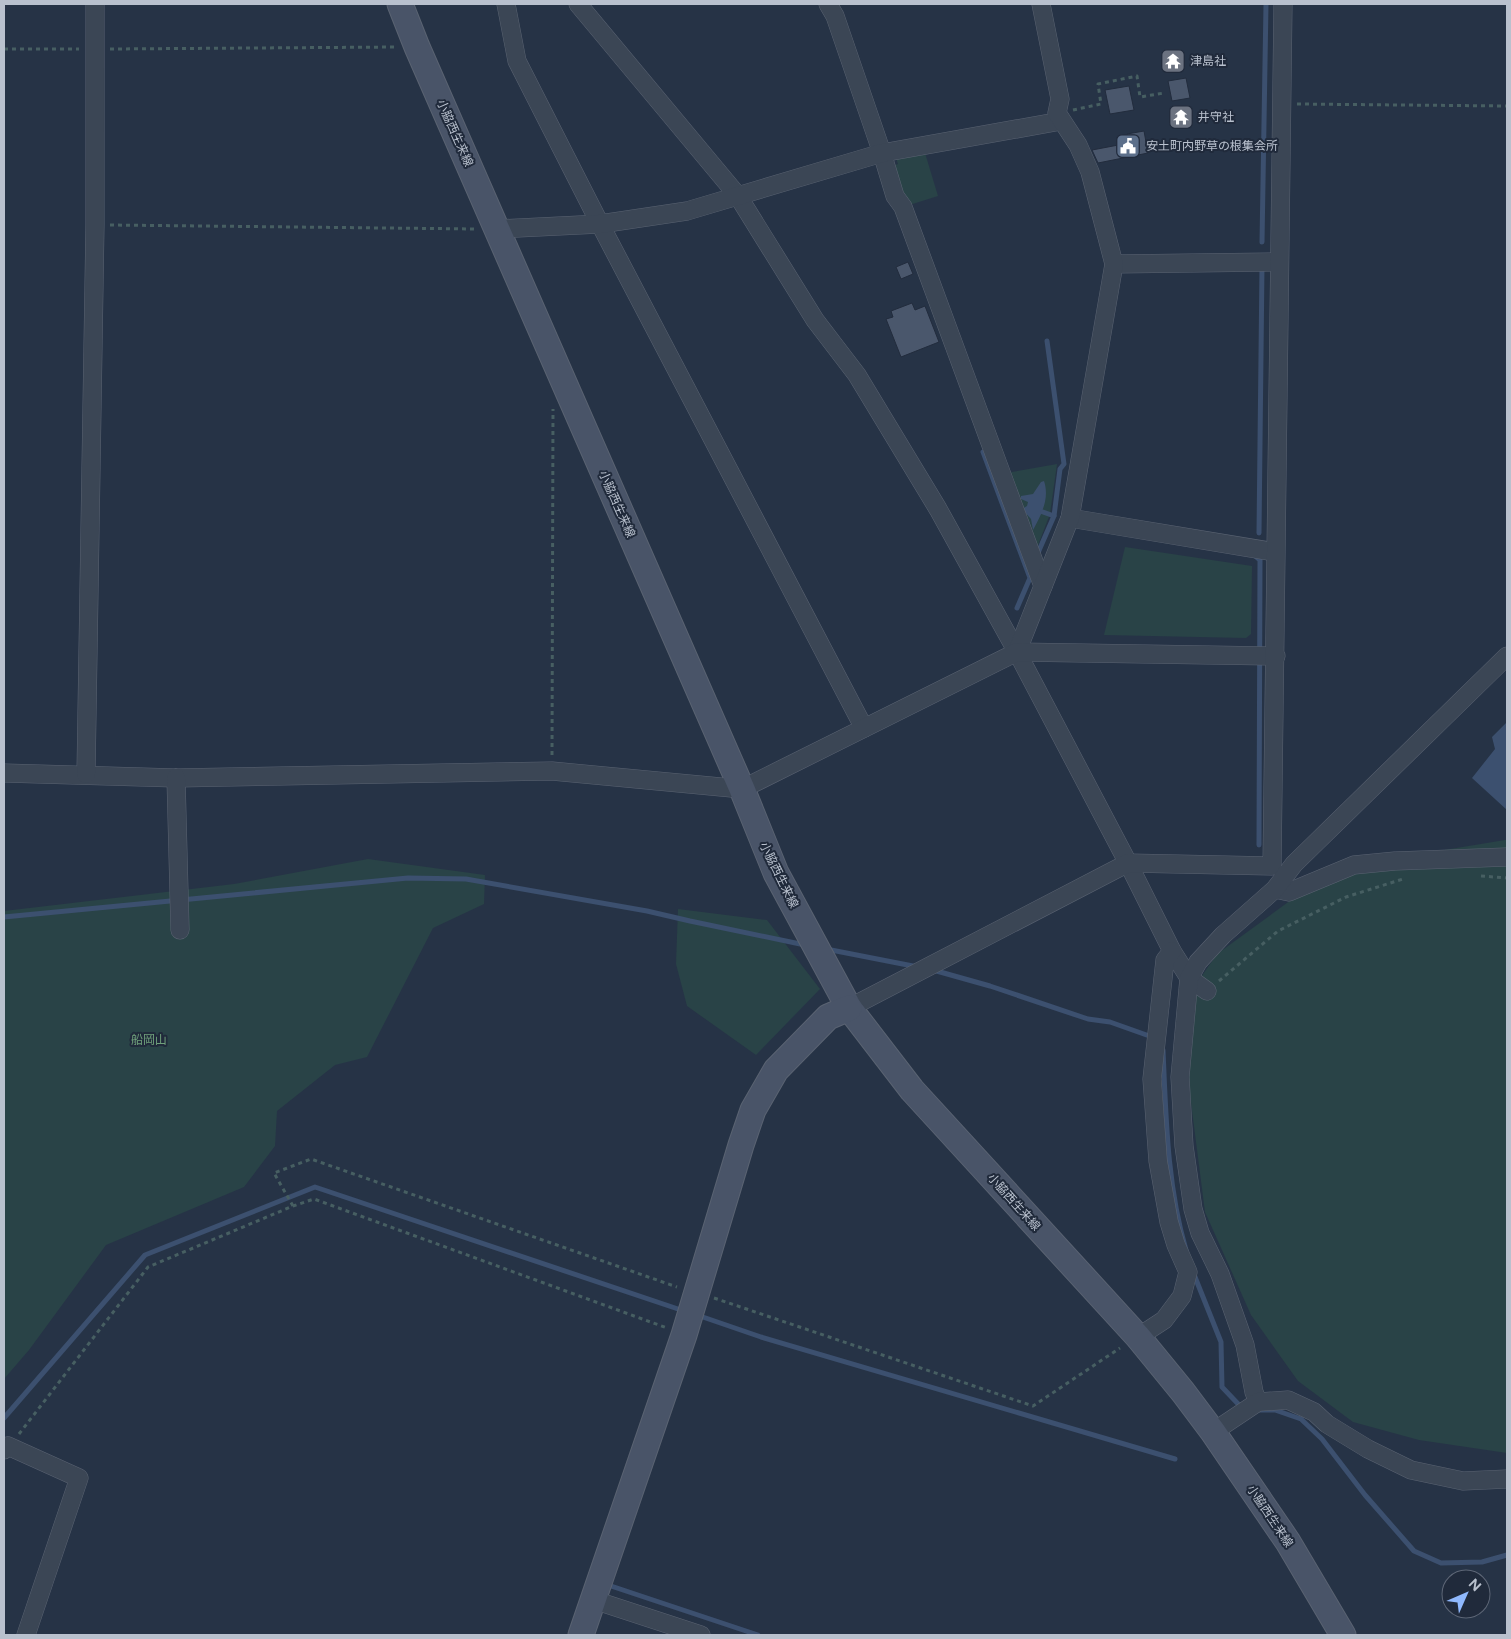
<svg xmlns="http://www.w3.org/2000/svg" width="1511" height="1639" font-family="Figtree,'Noto Sans JP',sans-serif">
<style>
.green{fill:#294347}
.water{fill:#3c506f}
.lines{fill:none;stroke-linecap:round;stroke-linejoin:round}
.stream{stroke:#3c506f;stroke-width:5}
.building{fill:#4a576c;stroke:#222c3d}
.street-casing{stroke:#5a6372;stroke-width:19}
.secondary-casing{stroke:#5a6372;stroke-width:27}
.path{stroke:#475f62;stroke-width:3;stroke-dasharray:4 4;stroke-linecap:butt}
.street{stroke:#3b4655;stroke-width:18}
.secondary{stroke:#495468;stroke-width:25}
.labels{text-anchor:middle;stroke-width:4;stroke-linejoin:round;paint-order:stroke}
.poi-label{font-size:12px;fill:#b9c1ce;stroke:#202a3b;text-anchor:start}
.street-label{font-size:12px;fill:#b9c1ce;stroke:#202a3b}
.park-label{font-size:12px;fill:#6fa07b;stroke:#202a3b}
</style>
<rect width="100%" height="100%" fill="#263346"/>
<!-- green -->
<g class="green">
<path d="M922,143L938,196L903,207L890,167L898,164L894,152Z"/>
<path d="M1057,464L1050,514L1035,553L1006,473Z"/>
<path d="M1125,547L1252,566L1251,634L1246,638L1104,635Z"/>
<path d="M1505,840H1507V1453L1419,1440L1353,1422L1298,1381L1251,1315L1205,1212L1179,1009L1217,954L1335,868Z"/>
<path d="M368,859L485,875L484,904L433,928L367,1057L335,1065L277,1111L275,1146L244,1187L106,1245L29,1350L4,1379V911L234,884Z"/>
<path d="M678,909L767,920L820,989L756,1055L687,1006L676,964Z"/>
</g>
<!-- water -->
<g class="water">
<path d="M1044,481C1050,499 1041,515 1033,530L1031,519L1022,509L1027,506L1028,502L1021,499V496L1033,494L1041,482Z"/>
<path d="M1507,722V810L1472,778L1495,749L1492,737Z"/>
</g>
<g class="lines">
<!-- stream -->
<g class="stream">
<path d="M1262,242L1266,4"/>
<path d="M983,452L1030,578L1017,608"/>
<path d="M1043,512L1054,516"/>
<path d="M1259,533L1262,266"/>
<path d="M1253,554L1260,560L1259,845"/>
<path d="M1037,555L1054,516L1060,469L1064,464L1047,341"/>
<path d="M4,917L408,878L466,879L647,911L690,921L805,945"/>
<path d="M826,949L918,967"/>
<path d="M933,970L990,986L1088,1019L1110,1022L1155,1038"/>
<path d="M1163,1050C1166,1117 1167,1185 1186,1250"/>
<path d="M1193,1272L1221,1342L1222,1387L1242,1408"/>
<path d="M697,1315L761,1337L1175,1459"/>
<path d="M1260,1410H1275L1301,1419L1322,1439L1365,1495L1414,1551L1441,1563L1482,1562L1507,1555"/>
<path d="M4,1418L145,1255L315,1187L684,1311"/>
<path d="M611,1586L758,1635"/>
</g>
</g>
<!-- building -->
<g class="building">
<path d="M1186,78L1190,98L1172,101L1168,81Z"/>
<path d="M1129,86L1134,110L1110,114L1105,90Z"/>
<path d="M1144,131L1148,153L1098,163L1092,150L1129,143L1127,134Z"/>
<path d="M908,262L913,274L901,279L896,267Z"/>
<path d="M912,303L915,310L925,306L939,342L901,357L886,319L893,317L891,311Z"/>
</g>
<g class="lines">
<!-- street casing -->
<g class="street-casing">
<g id="street">
<path d="M506,4L517,61L600,224L864,728"/>
<path d="M578,4L738,196L815,320L857,375L938,509L1017,652L1128,863L1172,951L1189,978L1207,991"/>
<path d="M828,4L835,16L882,153L895,196L903,207L1043,586"/>
<path d="M497,229L600,224L687,211L882,153L1061,121"/>
<path d="M1114,264L1279,262"/>
<path d="M1070,518L1275,552"/>
<path d="M1017,652L1070,518L1114,264L1090,172L1078,145L1057,113L1060,99L1041,4"/>
<path d="M4,773L176,778L552,771L742,789L1017,652L1276,656"/>
<path d="M86,774L95,224V4"/>
<path d="M176,778L180,930"/>
<path d="M1275,889L1289,892L1354,865L1395,861L1507,857"/>
<path d="M849,1008L1128,863L1272,866L1283,4"/>
<path d="M1138,1337L1164,1320L1182,1296L1188,1272L1176,1245L1169,1222L1158,1161L1152,1079L1165,960L1172,951"/>
<path d="M1258,1402L1254,1392L1245,1345L1220,1274L1200,1233L1193,1209L1184,1146L1180,1077L1189,978L1198,962L1223,935L1275,889L1294,864L1507,656"/>
<path d="M1213,1432L1258,1402L1288,1400L1314,1412L1327,1424L1368,1449L1411,1470L1463,1481L1507,1479"/>
<path d="M4,1450L8,1446L79,1478L26,1635"/>
<path d="M594,1600L701,1635"/>
</g>
</g>
<!-- secondary casing -->
<g class="secondary-casing">
<g id="secondary">
<path d="M400,4L417,47L742,789L776,873L849,1008L912,1090L1138,1337L1183,1392L1213,1432L1288,1542L1343,1635"/>
<path d="M581,1635L684,1335L741,1145L753,1110L776,1070L828,1017L849,1008"/>
</g>
</g>
<!-- path -->
<g class="path">
<path d="M4,49H79"/>
<path d="M110,49L396,47"/>
<path d="M1297,104L1507,106"/>
<path d="M1073,110L1101,104L1098,84L1137,76L1140,97L1164,93"/>
<path d="M110,225L477,229"/>
<path d="M552,755L553,409"/>
<path d="M1481,876L1507,878"/>
<path d="M1219,981L1278,931L1346,897L1403,879"/>
<path d="M293,1206L274,1173L311,1159L677,1287"/>
<path d="M714,1298L1033,1406L1120,1348"/>
<path d="M19,1434L148,1267L293,1206L314,1199L667,1328"/>
</g>
<!-- street -->
<use href="#street" class="street"/>
<!-- secondary -->
<use href="#secondary" class="secondary"/>
</g>
<!-- icons -->
<defs>
<g id="temple-square" transform="scale(1.25)"><rect x="-9" y="-9" width="18" height="18" rx="4" fill="#6b7280" stroke="#202a3b"/><path d="M0-6L5-2H3V0L6.5 2.5H4V6H1.5V3h-3V6H-4V2.5H-6.5L-3 0V-2H-5Z" fill="#fff"/></g>
<g id="civic-square" transform="scale(1.25)"><rect x="-9" y="-9" width="18" height="18" rx="4" fill="#5c6f8a" stroke="#202a3b"/><path d="M-.6-6.5H3V-4.5H.6V-3L4-1V1h2V6H-6V1h2V-1L-.6-3ZM-1.2 2.5V6h2.4V2.5Z" fill="#fff"/></g>
</defs>
<g fill-rule="evenodd">
<use href="#temple-square" x="1173" y="61"/>
<use href="#temple-square" x="1181" y="117"/>
<use href="#civic-square" x="1128" y="146"/>
</g>
<g class="labels">
<!-- poi labels -->
<g class="poi-label">
<text x="1190" y="65">津島社</text>
<text x="1198" y="121">井守社</text>
<text x="1146" y="150">安土町内野草の根集会所</text>
</g>
<!-- street labels -->
<g class="street-label">
<text transform="translate(455 133) rotate(66)" y="4">小脇西生来線</text>
<text transform="translate(617 504) rotate(66)" y="4">小脇西生来線</text>
<text transform="translate(779 875) rotate(64)" y="4">小脇西生来線</text>
<text transform="translate(1014 1202) rotate(48)" y="4">小脇西生来線</text>
<text transform="translate(1270 1516) rotate(56)" y="4">小脇西生来線</text>
</g>
<!-- park labels -->
<g class="park-label">
<text x="149" y="1044">船岡山</text>
</g>
</g>
<!-- border -->
<rect width="1511" height="1639" fill="none" stroke="#b9c1ce" stroke-width="10"/>
<!-- north arrow -->
<g transform="translate(1466 1594) rotate(45)"><circle r="24" fill="#202a3b" stroke="#5d6676"/>
<path d="M0-4L9 19L0 12L-9 19Z" fill="#8fb8fd"/>
<text y="-8" font-size="14" font-weight="bold" text-anchor="middle" fill="#b9c1ce">N</text>
</g>
</svg>
